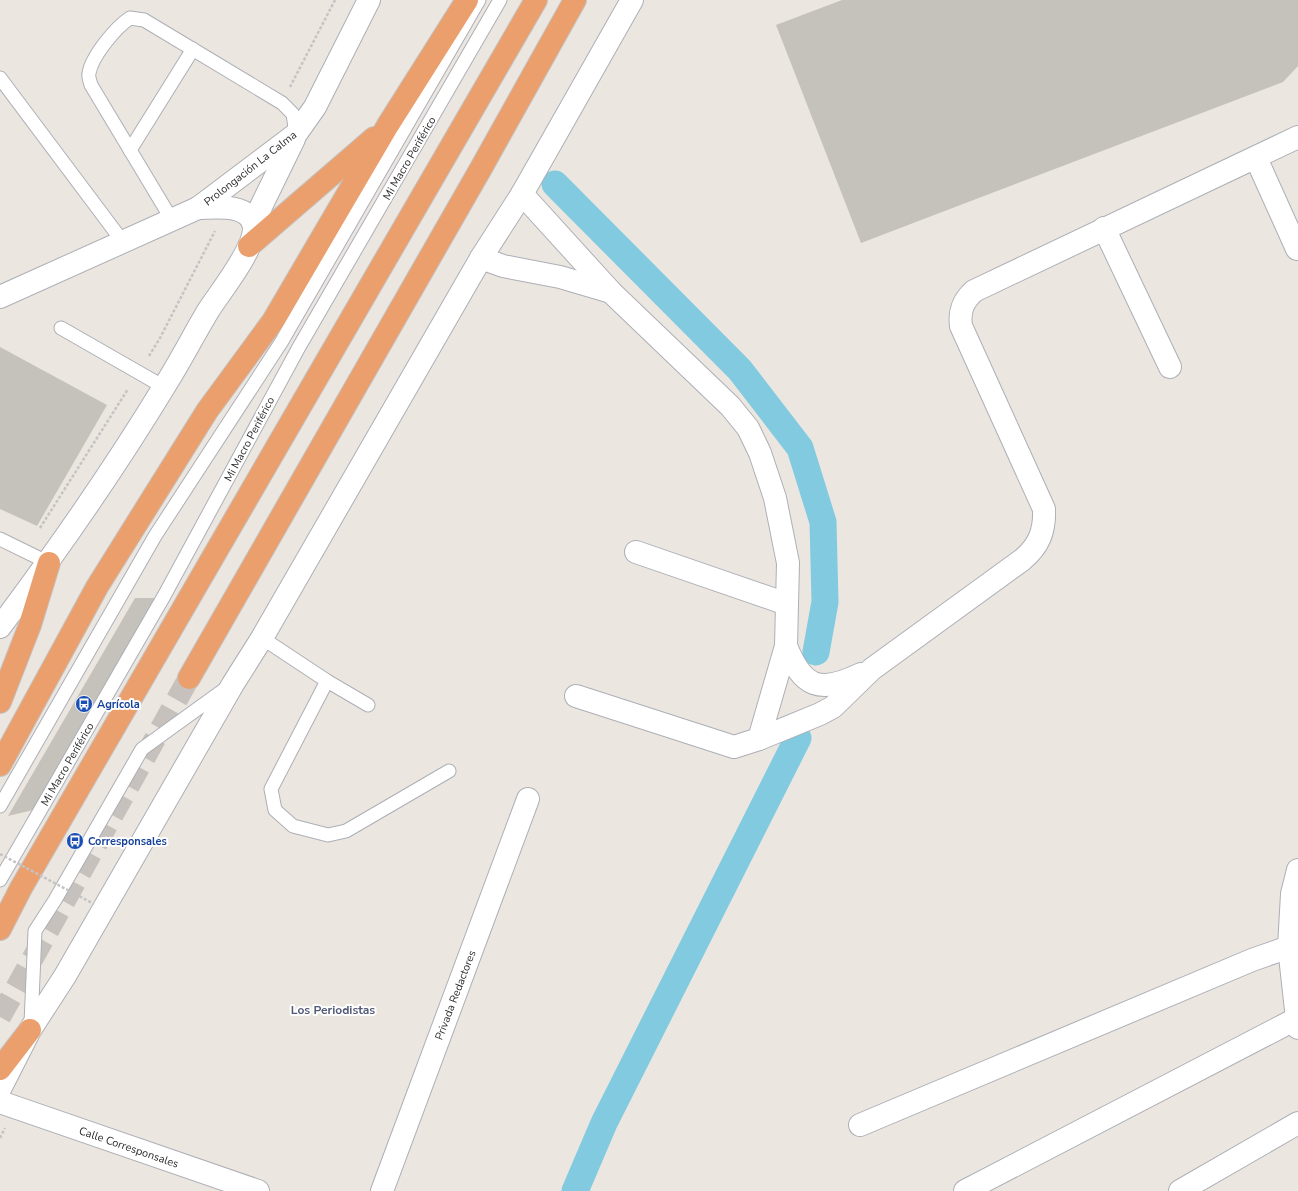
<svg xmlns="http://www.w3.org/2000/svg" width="1298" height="1191" font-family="'Nunito Sans',sans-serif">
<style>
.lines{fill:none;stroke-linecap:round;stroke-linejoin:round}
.canal{stroke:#81cae0;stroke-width:27}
.building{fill:#c5c1bb}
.highway-tunnel{stroke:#c6c1bc;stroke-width:22;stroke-dasharray:22 11;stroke-linecap:butt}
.lane-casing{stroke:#adafb6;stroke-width:15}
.street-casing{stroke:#adafb6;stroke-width:24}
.secondary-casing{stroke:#adafb6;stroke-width:24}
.highway-casing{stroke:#c4c4c4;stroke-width:24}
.path{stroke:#c4c4c4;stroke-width:2.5;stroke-dasharray:3 2;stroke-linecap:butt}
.lane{stroke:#fff;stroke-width:13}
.street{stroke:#fff;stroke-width:22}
.secondary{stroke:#fff;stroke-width:22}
.highway{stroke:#ea9f6d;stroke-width:22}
.path-bridge{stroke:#c4c4c4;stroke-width:2.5;stroke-dasharray:3 2;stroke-linecap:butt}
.labels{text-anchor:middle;stroke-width:4;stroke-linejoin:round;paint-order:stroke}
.street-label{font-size:11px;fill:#2c2c2c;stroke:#fff}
.transit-label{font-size:11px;font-weight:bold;fill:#164399;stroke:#fff;text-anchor:start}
.neighbourhood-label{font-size:12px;font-weight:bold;fill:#525a77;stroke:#fff}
</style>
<rect width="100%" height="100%" fill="#ece6e0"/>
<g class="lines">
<!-- canal -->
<g class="canal">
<path d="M555,184L740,370L800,448L823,522L825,602L816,652"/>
<path d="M575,1191L604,1123L798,738"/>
</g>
</g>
<!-- building -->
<g class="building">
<path d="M842,0H1298V66L1283,82L861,243L776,25Z"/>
<path d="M0,347L107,405L37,526L0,509Z"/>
<path d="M135,598H157L33,810L8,816Z"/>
</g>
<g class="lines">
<!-- highway-tunnel -->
<path class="highway-tunnel" d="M0,1017L189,678"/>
<!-- lane casing -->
<g class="lane-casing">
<g id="lane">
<path d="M0,78L123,242"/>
<path d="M130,150L193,49"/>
<path d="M172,220L91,85C90,81 88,77 89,73C92,56 116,27 130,18L144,20L282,103L293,114L296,134"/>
<path d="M61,328L164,387"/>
<path d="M0,539L49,563"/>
<path d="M262,638L327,681L368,705"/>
<path d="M327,681L271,789L275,810L293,826L328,835L346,831L449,771"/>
<path d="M0,806L155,536L282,341L479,0"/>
<path d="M0,880L164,596L299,347L500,0"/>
<path d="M31,1024L35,931L55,900L142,749L225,689"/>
</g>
</g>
<!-- street casing -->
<g class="street-casing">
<g id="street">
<path d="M1256,158L1297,249"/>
<path d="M522,194L612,293L730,406L748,428L760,453L775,498L788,563L786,646L759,739L734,747L576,696"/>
<path d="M253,223L294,139"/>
<path d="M1104,228L1170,367"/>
<path d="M481,258L503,266L560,277L611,292"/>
<path d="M0,297L198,208L296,134L315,107L369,0"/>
<path d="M636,552L787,604"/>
<path d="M0,627C58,550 114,469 164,387C180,362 193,336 208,311C219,293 260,244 253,223C246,203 214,208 198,208"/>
<path d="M786,646C803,688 819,694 861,674"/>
<path d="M759,739L820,714L833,707L872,669L1022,560C1039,546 1045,531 1044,509L961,326C959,311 963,301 974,291L1298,137"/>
<path d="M1298,870L1292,894L1289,947L1298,1028"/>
<path d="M0,1102L258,1191"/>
<path d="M860,1125L1252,960L1289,947"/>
<path d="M382,1191L528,799"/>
<path d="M965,1191L1296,1019"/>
<path d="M1180,1191L1298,1123"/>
</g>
</g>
<!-- secondary casing -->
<g class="secondary-casing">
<path id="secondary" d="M0,1089L30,1030L65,976L233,684L262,638L481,258L522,194L632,0"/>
</g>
<!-- highway casing -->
<g class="highway-casing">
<g id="highway">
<path d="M249,246L374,138"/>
<path d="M189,678L480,170L575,0"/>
<path d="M0,702L30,625L49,563"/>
<path d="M0,765L97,587L207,411L273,321L388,125L467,0"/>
<path d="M0,929L21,888L536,0"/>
<path d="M0,1069L30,1030"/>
</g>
</g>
<!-- path -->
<g class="path">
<path d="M290,87L335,0"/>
<path d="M149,356L160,338L215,231"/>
<path d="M40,528L128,389"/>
<path d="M0,1138L5,1128"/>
</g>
<!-- lane -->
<use href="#lane" class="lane"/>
<!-- street -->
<use href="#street" class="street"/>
<!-- secondary -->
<use href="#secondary" class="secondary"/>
<!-- highway -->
<use href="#highway" class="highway"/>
<!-- path-bridge -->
<path class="path-bridge" d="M0,854L94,904"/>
</g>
<!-- icons -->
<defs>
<g id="bus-disc" transform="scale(0.9)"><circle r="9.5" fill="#1a4fb4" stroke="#fff"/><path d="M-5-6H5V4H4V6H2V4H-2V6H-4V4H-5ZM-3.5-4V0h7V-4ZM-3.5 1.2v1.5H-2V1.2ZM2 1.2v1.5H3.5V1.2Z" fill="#fff"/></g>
</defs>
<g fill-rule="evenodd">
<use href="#bus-disc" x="84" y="704"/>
<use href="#bus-disc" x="75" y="841"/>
</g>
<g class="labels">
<!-- street labels -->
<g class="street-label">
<text transform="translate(409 158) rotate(-60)" y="4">Mi Macro Periférico</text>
<text transform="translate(250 168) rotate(-38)" y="4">Prolongación La Calma</text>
<text transform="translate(249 439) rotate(-62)" y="4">Mi Macro Periférico</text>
<text transform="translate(67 764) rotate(-60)" y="4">Mi Macro Periférico</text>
<text transform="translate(455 995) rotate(-69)" y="4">Privada Redactores</text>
<text transform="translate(129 1147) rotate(19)" y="4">Calle Corresponsales</text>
</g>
<!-- transit labels -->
<g class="transit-label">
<text x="97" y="708">Agrícola</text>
<text x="88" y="845">Corresponsales</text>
</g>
<!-- neighbourhood labels -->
<g class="neighbourhood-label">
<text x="333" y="1014">Los Periodistas</text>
</g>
</g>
</svg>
